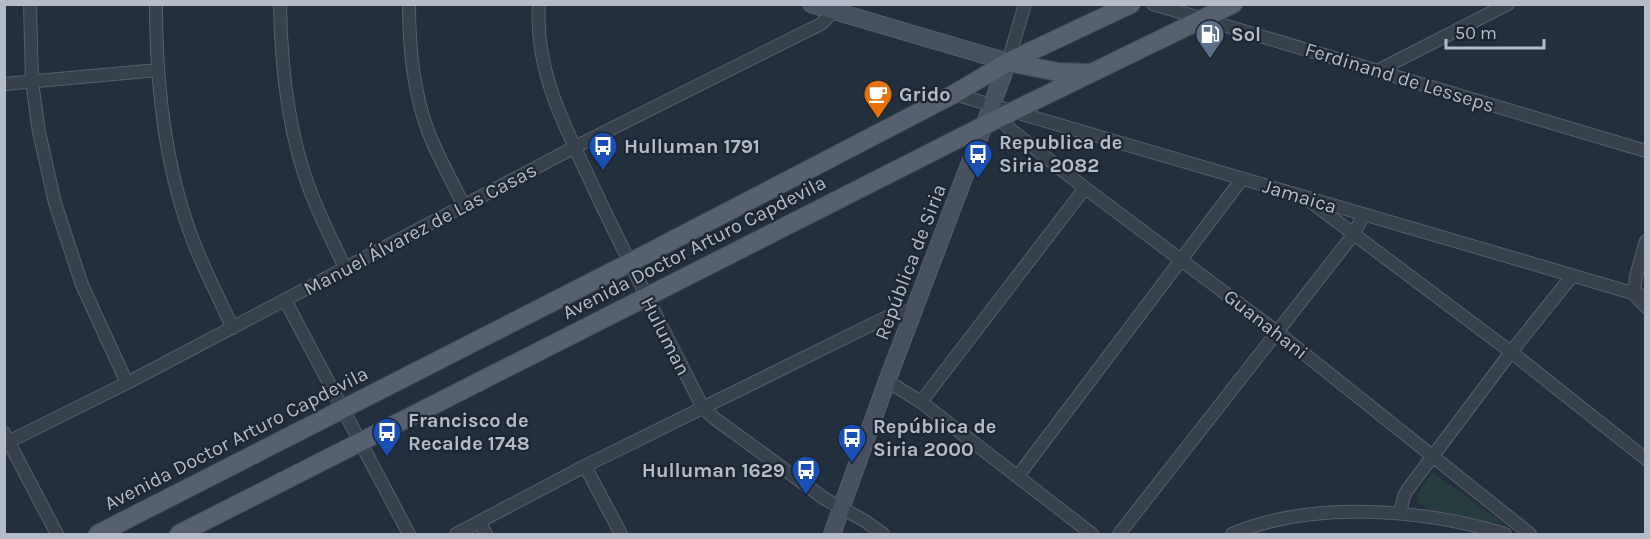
<svg xmlns="http://www.w3.org/2000/svg" width="1650" height="539" font-family="Karla,sans-serif">
<style>
.green{fill:#263c3f}
.lines{fill:none;stroke-linecap:round;stroke-linejoin:round}
.minor-casing{stroke:#565f6c;stroke-width:14}
.secondary-casing{stroke:#565f6c;stroke-width:18}
.primary-casing{stroke:#414a57;stroke-width:20}
.minor{stroke:#38414e;stroke-width:12}
.secondary{stroke:#465061;stroke-width:16}
.primary{stroke:#56606e;stroke-width:18}
.labels{text-anchor:middle;stroke-width:4.5;stroke-linejoin:round;paint-order:stroke}
.poi-label{font-size:20px;font-weight:bold;fill:#b4bcc9;stroke:#1d2633;text-anchor:start}
.street-label{font-size:20px;fill:#b4bcc9;stroke:#1d2633}
</style>
<rect width="100%" height="100%" fill="#242f3e"/>
<!-- green -->
<path class="green" d="M1432,472L1507,526L1427,509L1419,503L1417,495Z"/>
<g class="lines">
<!-- minor casing -->
<g class="minor-casing">
<g id="minor">
<path d="M30,4L32,82L39,132L55,203L82,285L127,383"/>
<path d="M156,4C156,86 165,172 196,248C207,275 220,301 233,328"/>
<path d="M280,4C281,68 288,134 311,193C321,219 334,244 345,268"/>
<path d="M409,4C409,48 413,91 428,131C438,157 452,181 464,206"/>
<path d="M539,4C534,75 569,133 597,195C631,267 667,337 703,408L714,418L825,499L865,521L883,534"/>
<path d="M1153,4L1646,151"/>
<path d="M1008,62L1025,4"/>
<path d="M1379,70L1508,4"/>
<path d="M4,84L158,70"/>
<path d="M954,94L1646,297"/>
<path d="M999,118L1010,129L1085,188L1277,332L1530,534"/>
<path d="M1311,202L1511,352L1646,459"/>
<path d="M1646,241L1636,276L1634,294L1646,307"/>
<path d="M285,300L409,534"/>
<path d="M887,381L921,402L1092,534"/>
<path d="M921,402L1085,188"/>
<path d="M4,433L57,534"/>
<path d="M4,444L127,383L575,147L821,24L834,11"/>
<path d="M585,466L621,534"/>
<path d="M1018,476L1242,179"/>
<path d="M1400,513L1404,496L1408,489L1511,352L1572,276"/>
<path d="M480,523L486,534"/>
<path d="M456,534L585,466L895,313L914,311"/>
<path d="M1119,534L1353,235L1363,216"/>
<path d="M1232,534C1312,500 1423,509 1505,534"/>
</g>
</g>
<!-- secondary casing -->
<g class="secondary-casing">
<path id="secondary" d="M811,4L1008,62L887,381L832,534"/>
</g>
<!-- primary casing -->
<g class="primary-casing">
<g id="primary">
<path d="M1008,62L1058,72L1089,73"/>
<path d="M98,534L629,263L954,94L1008,62L1131,4"/>
<path d="M179,534L999,118L1233,4"/>
</g>
</g>
<!-- minor -->
<use href="#minor" class="minor"/>
<!-- secondary -->
<use href="#secondary" class="secondary"/>
<!-- primary -->
<use href="#primary" class="primary"/>
</g>
<!-- icons -->
<defs>
<g id="fuel-pin" transform="scale(1.5)"><path d="M0 17L-7.5 6A9.5 9.5 0 1 1 7.5 6Z" fill="#5c6f8a" stroke="#1d2633"/><path d="M-5.5-6h7V0h2V4h1.3V-2.5L3-4.5l.8-.8L6-3V5H2.5V1h-1V6h-7ZM-4.2-4.7v3.2H.2V-4.7Z" fill="#fff"/></g>
<g id="cafe-pin" transform="scale(1.5)"><path d="M0 17L-7.5 6A9.5 9.5 0 1 1 7.5 6Z" fill="#e8710a" stroke="#1d2633"/><path d="M-5.5-4.5H6V0H3Q3 3.5 0 3.5H-2.5Q-5.5 3.5-5.5 0ZM3-3.2v2h1.7v-2ZM-6 4.5H4V6H-6Z" fill="#fff"/></g>
<g id="bus-pin" transform="scale(1.5)"><path d="M0 17L-7.5 6A9.5 9.5 0 1 1 7.5 6Z" fill="#1a4fb4" stroke="#1d2633"/><path d="M-5-6H5V4H4V6H2V4H-2V6H-4V4H-5ZM-3.5-4V0h7V-4ZM-3.5 1.2v1.5H-2V1.2ZM2 1.2v1.5H3.5V1.2Z" fill="#fff"/></g>
</defs>
<g fill-rule="evenodd">
<use href="#fuel-pin" x="1210" y="34"/>
<use href="#cafe-pin" x="878" y="94"/>
<use href="#bus-pin" x="603" y="146"/>
<use href="#bus-pin" x="978" y="154"/>
<use href="#bus-pin" x="387" y="432"/>
<use href="#bus-pin" x="852" y="438"/>
<use href="#bus-pin" x="806" y="470"/>
</g>
<g class="labels">
<!-- poi labels -->
<g class="poi-label">
<text x="1231" y="41">Sol</text>
<text x="899" y="101">Grido</text>
<text x="999" y="149">Republica de<tspan x="999" dy="23">Siria 2082</tspan></text>
<text x="624" y="153">Hulluman 1791</text>
<text x="408" y="427">Francisco de<tspan x="408" dy="23">Recalde 1748</tspan></text>
<text x="873" y="433">República de<tspan x="873" dy="23">Siria 2000</tspan></text>
<text x="785" y="477" text-anchor="end">Hulluman 1629</text>
</g>
<!-- street labels -->
<g class="street-label">
<text transform="translate(1400 77) rotate(17)" y="7">Ferdinand de Lesseps</text>
<text transform="translate(1300 196) rotate(17)" y="7">Jamaica</text>
<text transform="translate(420 229) rotate(-28)" y="7">Manuel Álvarez de Las Casas</text>
<text transform="translate(694 247) rotate(-27)" y="7">Avenida Doctor Arturo Capdevila</text>
<text transform="translate(910 262) rotate(-69)" y="7">República de Siria</text>
<text transform="translate(1266 324) rotate(38)" y="7">Guanahani</text>
<text transform="translate(666 336) rotate(63)" y="7">Huluman</text>
<text transform="translate(236 438) rotate(-27)" y="7">Avenida Doctor Arturo Capdevila</text>
</g>
</g>
<!-- border -->
<rect width="1650" height="539" fill="none" stroke="#b4bcc9" stroke-width="12"/>
<!-- scale -->
<path d="M1446 39v9h98v-9" fill="none" stroke="#b4bcc9" stroke-width="3"/>
<text x="1455" y="39" font-size="18" fill="#b4bcc9" stroke="#1d2633" stroke-width="4.5" paint-order="stroke">50 m</text>
</svg>
